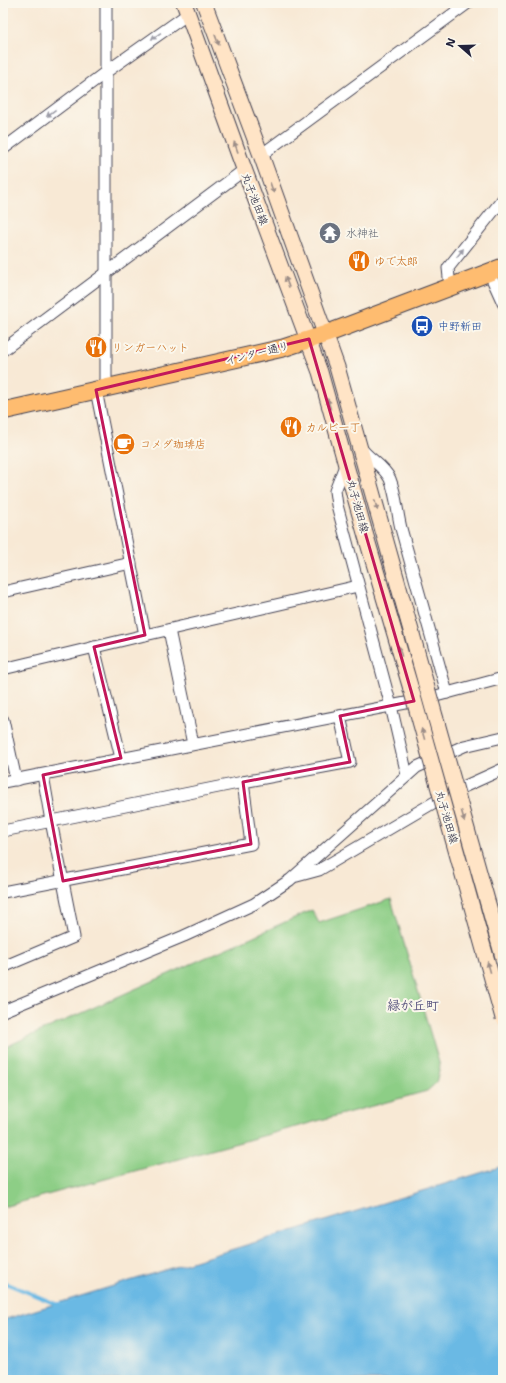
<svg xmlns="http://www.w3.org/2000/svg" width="506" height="1383" font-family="'Shantell Sans','Klee One',sans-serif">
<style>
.green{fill:#8dce86;stroke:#587860}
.water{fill:#6ab9e4;stroke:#466e90}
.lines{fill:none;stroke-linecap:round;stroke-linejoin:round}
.stream{stroke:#6ab9e4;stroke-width:4}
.street-casing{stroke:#424052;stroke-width:13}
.secondary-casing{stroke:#424052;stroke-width:17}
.primary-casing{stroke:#424052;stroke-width:19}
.street{stroke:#fff;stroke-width:11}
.secondary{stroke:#ffe4c6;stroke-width:15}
.primary{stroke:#febc70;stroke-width:17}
.secondary-bridge-casing{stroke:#424052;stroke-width:17;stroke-linecap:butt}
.secondary-bridge{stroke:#ffe4c6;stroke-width:15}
.oneway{fill:#9c9ca7}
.oneway2{fill:#9c8d87}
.marked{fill:none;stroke:#c2185b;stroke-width:3;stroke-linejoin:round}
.labels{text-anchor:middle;stroke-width:4;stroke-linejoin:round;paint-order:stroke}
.street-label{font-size:11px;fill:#22223b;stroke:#fbf7ec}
.worship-label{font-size:11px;fill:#5b616d;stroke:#fbf7ec;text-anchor:start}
.food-label{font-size:11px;fill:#c56008;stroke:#fbf7ec;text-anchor:start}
.transit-label{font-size:11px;fill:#164399;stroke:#fbf7ec;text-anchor:start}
.quarter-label{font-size:13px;font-weight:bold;fill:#57537e;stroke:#fbf7ec}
</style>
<rect width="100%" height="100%" fill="#fbf7ec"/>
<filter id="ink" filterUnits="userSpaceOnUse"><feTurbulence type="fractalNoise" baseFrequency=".025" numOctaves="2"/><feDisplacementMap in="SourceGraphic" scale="8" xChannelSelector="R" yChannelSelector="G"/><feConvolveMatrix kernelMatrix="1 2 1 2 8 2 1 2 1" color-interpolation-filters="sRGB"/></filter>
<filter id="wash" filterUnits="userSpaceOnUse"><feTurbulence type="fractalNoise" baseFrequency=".012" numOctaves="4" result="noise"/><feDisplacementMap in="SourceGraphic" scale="16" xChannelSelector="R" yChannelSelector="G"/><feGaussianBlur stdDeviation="0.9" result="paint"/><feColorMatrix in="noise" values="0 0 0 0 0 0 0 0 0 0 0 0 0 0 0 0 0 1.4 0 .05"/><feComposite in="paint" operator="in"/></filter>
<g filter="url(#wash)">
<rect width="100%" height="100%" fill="#f8e9d5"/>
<!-- green -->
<path class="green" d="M391,899L440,1066L436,1083L427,1091L3,1207V1048L312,910L319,923Z"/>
<!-- water -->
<path class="water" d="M503,1166V1380H3V1320Z"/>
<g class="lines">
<!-- stream -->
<path class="stream" d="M3,1282L56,1304H60"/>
</g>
</g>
<g filter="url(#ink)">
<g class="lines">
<!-- street casing -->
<g class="street-casing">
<g id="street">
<path d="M106,3V388"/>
<path d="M3,149L106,72L188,14"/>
<path d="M261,155L468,3"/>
<path d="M489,272L503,303"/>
<path d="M450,287L448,268L503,199"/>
<path d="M3,350L244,170"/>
<path d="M96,390L145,635"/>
<path d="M361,448C369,459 384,466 390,479C397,496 397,515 402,532C417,586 432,639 447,693"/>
<path d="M345,462L344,468L335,491L337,505L391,706L407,775"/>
<path d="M3,592L131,563"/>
<path d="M169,630L193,744"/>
<path d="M94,647L121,758"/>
<path d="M3,669L145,635L358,586"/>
<path d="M3,720L16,780"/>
<path d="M3,782L421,700L503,678"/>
<path d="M3,831L243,782"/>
<path d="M297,876L319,870L450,793L503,769"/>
<path d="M3,892L251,844L243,782L350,762L340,716"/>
<path d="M3,967L74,937L51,821L43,775"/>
<path d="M3,1011L184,936L254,904L290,880L417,767L464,746L503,737"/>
</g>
</g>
<!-- secondary casing -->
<g class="secondary-casing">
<g id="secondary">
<path d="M184,3L240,158L320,372L365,533L411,689"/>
<path d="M204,3L261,155L337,367L426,684"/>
</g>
</g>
<!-- primary casing -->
<g class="primary-casing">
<path id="primary" d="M3,411L283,348L326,334L503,267"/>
</g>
<!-- street -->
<use href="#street" class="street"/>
<!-- secondary -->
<use href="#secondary" class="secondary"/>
<!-- primary -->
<use href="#primary" class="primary"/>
<!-- secondary-bridge casing -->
<g class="secondary-bridge-casing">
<g id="secondary-bridge">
<path d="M426,684L503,957"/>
<path d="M411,689L503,1018"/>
</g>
</g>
<!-- secondary-bridge -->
<use href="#secondary-bridge" class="secondary-bridge"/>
</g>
<!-- one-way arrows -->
<defs><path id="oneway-solid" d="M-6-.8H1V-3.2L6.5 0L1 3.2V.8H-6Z"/></defs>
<g class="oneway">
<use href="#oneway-solid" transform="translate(156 36) rotate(145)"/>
<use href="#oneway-solid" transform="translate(51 113) rotate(143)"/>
<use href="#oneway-solid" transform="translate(460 253) rotate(-52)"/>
</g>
<g class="oneway2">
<use href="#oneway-solid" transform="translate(217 40) rotate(69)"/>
<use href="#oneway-solid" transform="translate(236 147) rotate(-110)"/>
<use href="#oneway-solid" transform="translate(272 188) rotate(70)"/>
<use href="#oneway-solid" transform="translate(287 282) rotate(-111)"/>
<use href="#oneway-solid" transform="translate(329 404) rotate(-106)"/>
<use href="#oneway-solid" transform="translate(376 505) rotate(75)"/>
<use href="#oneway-solid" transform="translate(400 651) rotate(-106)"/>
<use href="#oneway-solid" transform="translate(423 734) rotate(-106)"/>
<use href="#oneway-solid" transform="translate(463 816) rotate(74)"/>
<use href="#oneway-solid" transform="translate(489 967) rotate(-106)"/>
</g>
</g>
<!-- marked area -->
<path class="marked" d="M309,339L414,701L340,716L350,762L243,782L251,844L63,881L43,775L121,758L94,647L145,635L96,390Z"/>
<!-- icons -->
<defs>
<g id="temple-disc" transform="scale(1.15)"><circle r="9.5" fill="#6b7280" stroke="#fbf7ec"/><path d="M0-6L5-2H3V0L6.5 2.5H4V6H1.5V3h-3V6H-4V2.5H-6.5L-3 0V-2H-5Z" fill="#fff"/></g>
<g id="restaurant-disc" transform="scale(1.15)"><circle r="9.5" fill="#e8710a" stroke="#fbf7ec"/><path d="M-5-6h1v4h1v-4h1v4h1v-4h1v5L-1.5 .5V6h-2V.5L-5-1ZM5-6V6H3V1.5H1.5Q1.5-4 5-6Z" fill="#fff"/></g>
<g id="bus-disc" transform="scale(1.15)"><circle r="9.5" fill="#1a4fb4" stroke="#fbf7ec"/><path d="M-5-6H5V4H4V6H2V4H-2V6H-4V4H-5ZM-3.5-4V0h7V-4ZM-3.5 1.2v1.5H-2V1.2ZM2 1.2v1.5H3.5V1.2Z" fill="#fff"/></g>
<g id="cafe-disc" transform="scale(1.15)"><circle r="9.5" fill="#e8710a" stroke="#fbf7ec"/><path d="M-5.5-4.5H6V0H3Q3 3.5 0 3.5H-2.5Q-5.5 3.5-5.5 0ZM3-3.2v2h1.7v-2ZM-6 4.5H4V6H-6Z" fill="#fff"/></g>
</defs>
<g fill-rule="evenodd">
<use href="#temple-disc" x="330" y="233"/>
<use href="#restaurant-disc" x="359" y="261"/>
<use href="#bus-disc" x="422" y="326"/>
<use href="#restaurant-disc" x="96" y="347"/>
<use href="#restaurant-disc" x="291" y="427"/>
<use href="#cafe-disc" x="124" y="444"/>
</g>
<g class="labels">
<!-- street labels -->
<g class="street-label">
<text transform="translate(255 199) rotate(69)" y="4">丸子池田線</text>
<text transform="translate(257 353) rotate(-14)" y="4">インター通り</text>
<text transform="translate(358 506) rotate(75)" y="4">丸子池田線</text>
<text transform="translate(447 817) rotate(74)" y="4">丸子池田線</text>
</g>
<!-- worship labels -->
<g class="worship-label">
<text x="346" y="237">水神社</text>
</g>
<!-- food labels -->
<g class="food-label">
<text x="374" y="265">ゆで太郎</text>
<text x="112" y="351">リンガーハット</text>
<text x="306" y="431">カルビ一丁</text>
<text x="140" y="448">コメダ珈琲店</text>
</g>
<!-- transit labels -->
<g class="transit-label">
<text x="438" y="330">中野新田</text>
</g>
<!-- quarter labels -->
<g class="quarter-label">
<text x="413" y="1010">緑が丘町</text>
</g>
</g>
<!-- margin -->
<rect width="506" height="1383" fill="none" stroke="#fbf7ec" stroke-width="16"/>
<!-- north arrow -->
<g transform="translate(460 46) rotate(290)" stroke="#fbf7ec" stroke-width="3" paint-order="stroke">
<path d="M0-3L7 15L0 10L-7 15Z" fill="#22223b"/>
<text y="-6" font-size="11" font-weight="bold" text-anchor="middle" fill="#22223b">N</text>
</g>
</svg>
